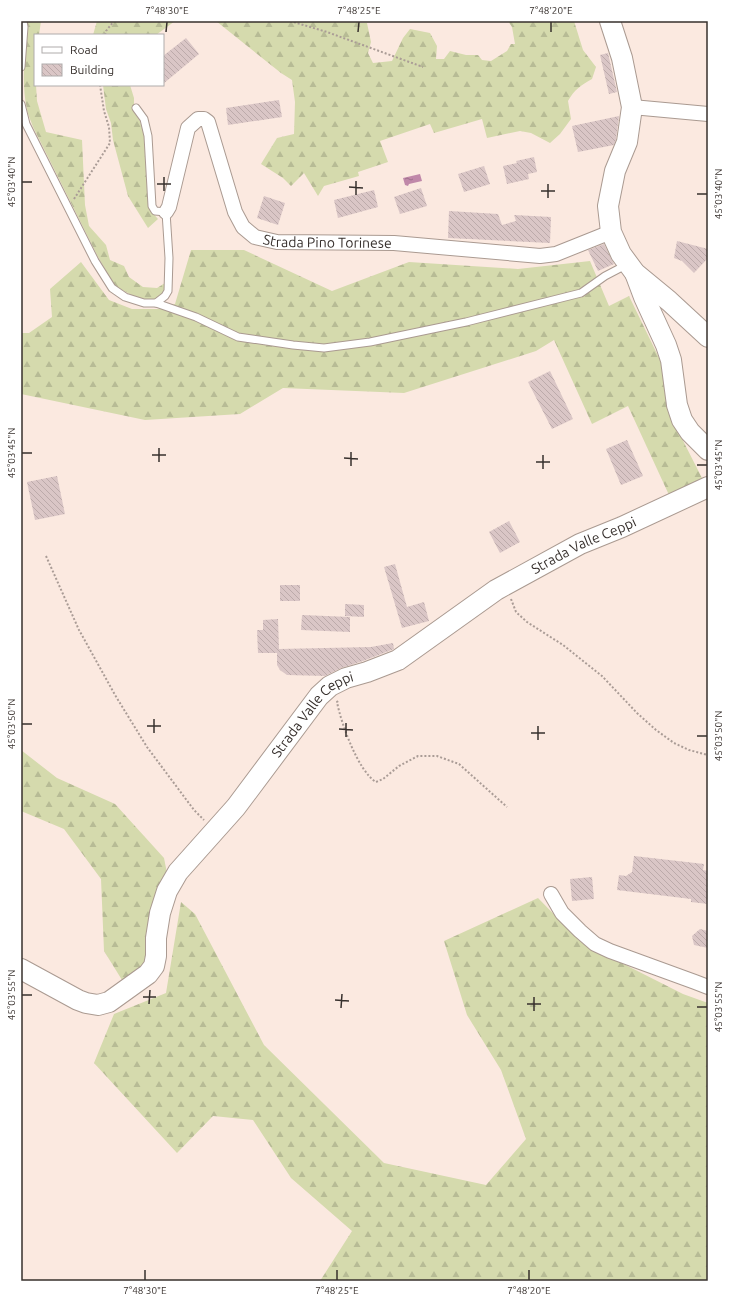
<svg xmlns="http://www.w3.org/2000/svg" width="729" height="1302" font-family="Ubuntu,sans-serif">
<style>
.forest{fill:url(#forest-firs)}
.water{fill:url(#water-ripples)}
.building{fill:url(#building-back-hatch)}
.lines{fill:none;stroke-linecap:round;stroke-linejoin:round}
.lane-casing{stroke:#aa9a91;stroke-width:9}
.street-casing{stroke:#aa9a91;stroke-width:16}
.secondary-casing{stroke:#aa9a91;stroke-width:22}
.path{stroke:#aa9c96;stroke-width:2;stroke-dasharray:2 2;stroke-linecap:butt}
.lane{stroke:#fff;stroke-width:7}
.street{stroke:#fff;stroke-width:14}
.secondary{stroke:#fff;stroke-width:20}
.ticks{fill:none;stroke:#37302d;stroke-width:1.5}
.labels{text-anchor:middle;stroke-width:4;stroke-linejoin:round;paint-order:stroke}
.street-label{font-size:14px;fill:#37302d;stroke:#fff}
.neatline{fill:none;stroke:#37302d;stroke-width:1.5}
.ticks-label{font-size:10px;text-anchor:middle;fill:#37302d}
</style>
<defs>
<pattern id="forest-firs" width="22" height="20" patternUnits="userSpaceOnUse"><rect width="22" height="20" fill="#d5daad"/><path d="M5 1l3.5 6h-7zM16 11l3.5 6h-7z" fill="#b7bb95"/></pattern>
<pattern id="water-ripples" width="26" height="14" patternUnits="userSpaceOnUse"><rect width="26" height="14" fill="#c088a9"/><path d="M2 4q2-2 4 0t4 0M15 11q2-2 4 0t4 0" fill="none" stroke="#9d708a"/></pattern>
<pattern id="building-back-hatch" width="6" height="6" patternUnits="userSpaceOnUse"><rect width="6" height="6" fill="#dac6c6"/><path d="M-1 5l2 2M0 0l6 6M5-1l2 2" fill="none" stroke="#bcaaaa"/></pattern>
</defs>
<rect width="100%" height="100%" fill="#fbe9e0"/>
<!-- forest -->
<g class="forest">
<path d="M26,21H41L39,35H35V85H36L37,101L46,132L82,140L85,205L89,226L106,245L110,260L124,266L129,277L143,287L157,288L165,283L164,293L154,300L137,298L115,286L98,257L33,127C31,121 28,115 27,110C21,82 25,54 27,26Z"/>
<path d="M97,21H175L156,35H93Z"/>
<path d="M216,21H359L358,23H367L371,42L368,53L373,63L392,61L403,38L410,29L430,33L437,46L436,59H444L450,51L466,55H478L482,60L491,61L507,51L511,44H515L512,27L508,21H574L583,50L596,67L592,79C581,85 574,90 568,101L571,119L560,134L550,143L531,133L520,131L487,138L482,119L434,133L430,124L380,141L388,162L358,172L359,176L324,186L318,196L304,173L291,186L283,178L261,164L277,138L294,134L295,102L292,80L281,73Z"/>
<path d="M103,85H130L134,98V112L140,121L145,139L148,198L150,210L158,219L148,228L128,196L113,140L111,123L106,109Z"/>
<path d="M191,250H244L332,291L409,262L518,269L590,261L609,306L629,296L661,362L673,421L703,480L669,495L628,406L592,424L554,340L536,351L404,393L283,388L240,414L145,420L21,394V333H29L52,317L50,289L81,262L109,300L132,309H158L175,304Z"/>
<path d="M21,750L57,778L115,804L164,858L167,873L149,962L122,980L104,951L101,879L64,829L21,811Z"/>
<path d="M538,898L582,943L683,994L708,1003V1281H320L352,1231L291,1178L253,1120L213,1116L177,1153L94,1063L114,1014L166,993L181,902L195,914L264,1045L384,1163L486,1185L526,1139L501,1070L467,1015L444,941Z"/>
</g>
<!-- water -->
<path class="water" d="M420,174L422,181L409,184L408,186L405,185L403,178Z"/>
<!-- building -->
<g class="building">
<path d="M186,38L199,54L163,84V56Z"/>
<path d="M608,53L617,92L609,94L600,55Z"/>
<path d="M279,100L282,117L228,125L226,108Z"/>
<path d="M619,116L616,139L614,145L578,152L572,126Z"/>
<path d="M534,157L537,172L528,174L529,179L507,184L503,166L517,163L516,161Z"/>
<path d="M484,166L490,184L464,192L458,174Z"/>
<path d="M421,188L427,206L400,214L394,197Z"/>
<path d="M374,190L378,207L338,218L334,200Z"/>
<path d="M264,196L285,203L278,225L257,218Z"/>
<path d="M449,211L498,214L502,225L516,221L514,215L551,217L550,243L448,238Z"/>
<path d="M677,241L708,249V258L694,273L682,261L674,258Z"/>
<path d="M604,244L614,264L598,271L588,250Z"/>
<path d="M550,371L573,419L552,429L528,382Z"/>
<path d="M627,440L643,476L621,485L606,449Z"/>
<path d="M57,476L65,514L35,520L27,482Z"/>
<path d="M509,521L520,542L500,553L489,532Z"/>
<path d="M395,564L407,607L424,602L429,621L402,628L384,567Z"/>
<rect x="280" y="585" width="20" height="16"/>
<path d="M345,604L364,605V617L345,616Z"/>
<path d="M302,615L350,617V632L301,630Z"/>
<path d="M278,619L279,649L371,647L393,643L394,649L363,661L341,668L325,676L287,675L280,670L277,665V653H258L257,630H263V620Z"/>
<path d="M634,856L704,864L703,870L708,871V904L691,902V899L617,890L619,875L626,876L632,872Z"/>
<path d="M592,877L594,899L572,901L570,879Z"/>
<path d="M700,929L708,931V948L694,945L692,936Z"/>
</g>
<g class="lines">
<!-- lane casing -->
<g class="lane-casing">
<g id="lane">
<path d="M21,67L24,27L23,21"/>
<path d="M21,104L26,124L95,261L112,288L125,297L144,303H156L165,296L168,291L169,258L166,212L155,211L152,206L148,136L144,119L136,108"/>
<path d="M156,303L196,317L238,337L293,345L324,348L370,342L466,322L581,293L605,276L626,265"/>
</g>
</g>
<!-- street casing -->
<g class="street-casing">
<g id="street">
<path d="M632,107L708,114"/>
<path id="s1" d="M166,212L169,207L188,128L198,119H204L208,122L235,212L243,227L255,237L277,242L394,243L540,256L556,254L611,232"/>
<path d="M551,894L562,913L580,931L595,944L610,951L695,982L708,987"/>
</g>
</g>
<!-- secondary casing -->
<g class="secondary-casing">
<g id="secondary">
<path d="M610,21L622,58L632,107L627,142L615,171L608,206L611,232L621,254L635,273L669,301L708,337"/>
<path d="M635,273L644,297L666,345L671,360L677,405L682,420L690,432L708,450"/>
<path id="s2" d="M21,969L78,1000L86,1003L98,1005L109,1002L148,974L154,966L156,956V938L160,913L167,891L178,872L236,807L319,696L330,686L346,678L367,672L398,660L496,590L580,544L622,527L708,487"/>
</g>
</g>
<!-- path -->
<g class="path">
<path d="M290,21L327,32L423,67"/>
<path d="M105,35L106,31L114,21"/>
<path d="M74,199L110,143L109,127L104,111L100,85"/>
<path d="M46,556L79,630L115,695L147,747L194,810L204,820"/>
<path d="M511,599L516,612L527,622L563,645L602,676L637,713L656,730L674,743L689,750L708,755"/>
<path d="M338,701L337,702C341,723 358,771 376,782L383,779L399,766L418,756H437L459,764L507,807"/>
</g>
<!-- lane -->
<use href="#lane" class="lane"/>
<!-- street -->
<use href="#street" class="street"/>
<!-- secondary -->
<use href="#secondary" class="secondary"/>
</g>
<!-- ticks -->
<path class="ticks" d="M166,32L167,22M358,32L359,22M551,32V22M22,182H32M157,184H171M349,187L363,188M164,191V177M541,191H555M697,194H707M356,195V181M548,198V184M22,453H32M152,455H166M344,458L358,459M159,462V448M536,462H550M697,465H707M351,466V452M543,469V455M22,724H32M147,726H161M339,729L353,730M154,733V719M531,733H545M697,736H707M346,737V723M538,740V726M22,995H32M143,997H156M335,1000L349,1001M149,1004L150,990M527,1004H541M697,1007H707M341,1008L342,994M534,1011V997M145,1280V1270M337,1280V1270M529,1280V1270"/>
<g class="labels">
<!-- street labels -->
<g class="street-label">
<text dy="5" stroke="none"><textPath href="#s1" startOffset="311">Strada Pino Torinese</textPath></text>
<text dy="5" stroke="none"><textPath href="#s2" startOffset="786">Strada Valle Ceppi</textPath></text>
<text dy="5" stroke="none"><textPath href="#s2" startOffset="462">Strada Valle Ceppi</textPath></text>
</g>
</g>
<!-- border -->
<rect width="729" height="1302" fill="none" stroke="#ffffff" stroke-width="44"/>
<!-- legend -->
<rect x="34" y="34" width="130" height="52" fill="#ffffff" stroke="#afacab"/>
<rect x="42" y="47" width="20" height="6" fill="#ffffff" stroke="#afacab"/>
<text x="70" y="54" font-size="12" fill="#37302d">Road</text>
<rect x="42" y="64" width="20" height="12" fill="url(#building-back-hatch)" stroke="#afacab"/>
<text x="70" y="74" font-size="12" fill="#37302d">Building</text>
<rect x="22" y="22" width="685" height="1258" class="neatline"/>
<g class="ticks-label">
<text x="167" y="14">7°48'30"E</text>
<text x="359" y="14">7°48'25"E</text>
<text x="551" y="14">7°48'20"E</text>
<text transform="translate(11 182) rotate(-90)" y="4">45°03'40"N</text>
<text transform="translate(718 194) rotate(-90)" y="4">45°03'40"N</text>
<text transform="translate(11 453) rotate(-90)" y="4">45°03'45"N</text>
<text transform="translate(718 465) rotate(-90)" y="4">45°03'45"N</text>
<text transform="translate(11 724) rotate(-90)" y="4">45°03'50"N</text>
<text transform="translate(718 736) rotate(-90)" y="4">45°03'50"N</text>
<text transform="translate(11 995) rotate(-90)" y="4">45°03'55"N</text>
<text transform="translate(718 1007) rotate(-90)" y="4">45°03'55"N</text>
<text x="145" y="1294">7°48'30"E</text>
<text x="337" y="1294">7°48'25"E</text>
<text x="529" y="1294">7°48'20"E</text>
</g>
</svg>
